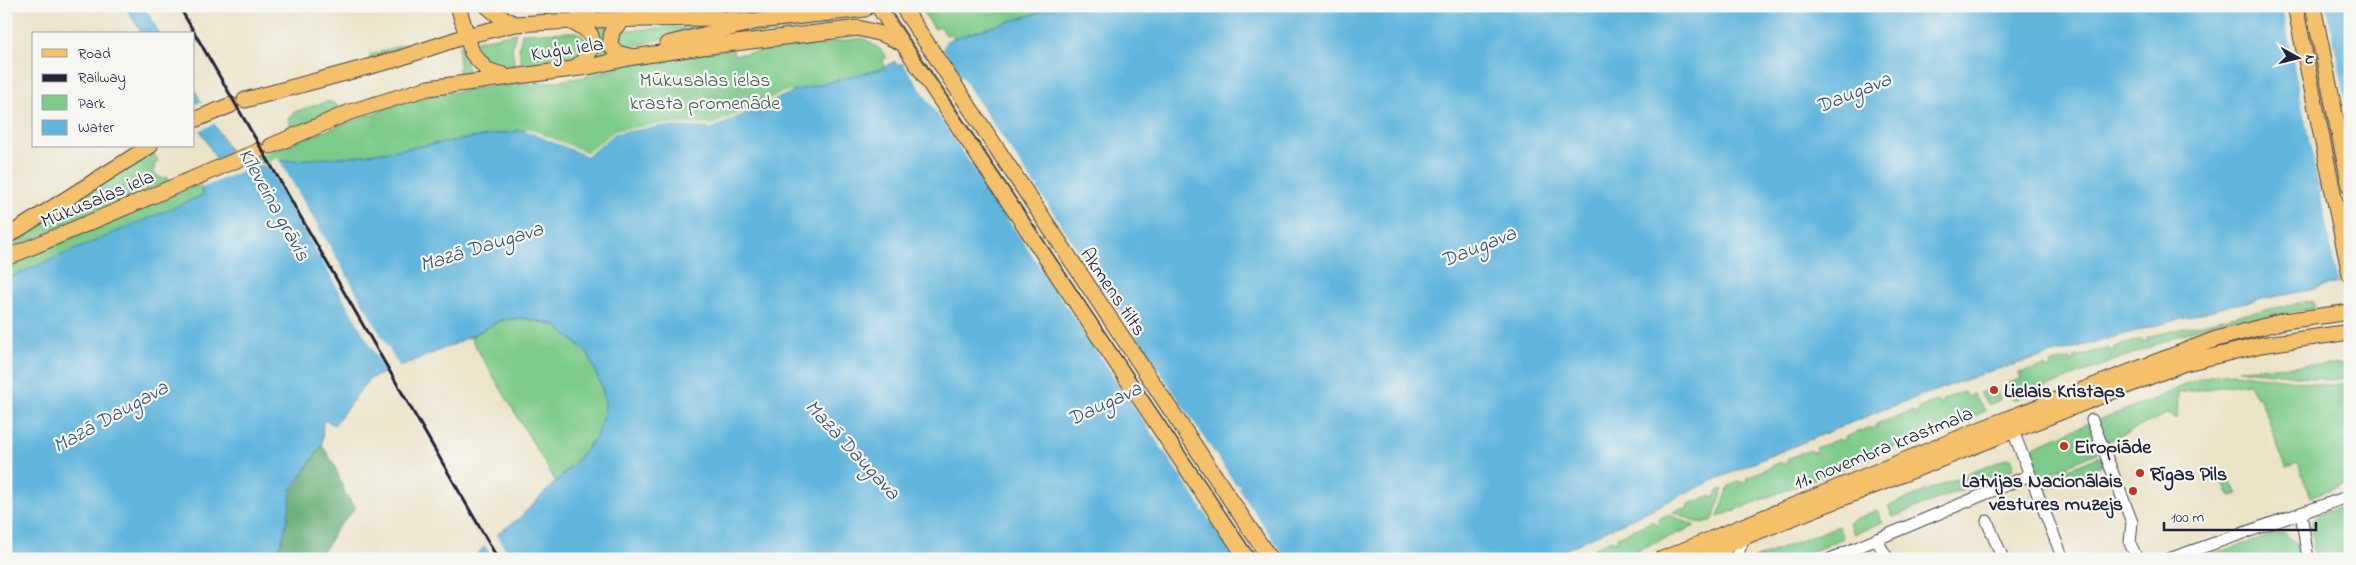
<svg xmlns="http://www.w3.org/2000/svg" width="2356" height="565" font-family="'Indie Flower',sans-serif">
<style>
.green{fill:#7dcb8a;stroke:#507662}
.forest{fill:#66af76;stroke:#446858}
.water{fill:#61b5dd;stroke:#426c8c}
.pier{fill:#ebe3c6}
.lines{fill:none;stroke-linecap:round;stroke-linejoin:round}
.minor-casing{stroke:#403f50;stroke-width:13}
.major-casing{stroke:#403f50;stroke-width:17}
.minor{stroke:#fff;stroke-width:11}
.major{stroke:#f4c16a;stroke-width:15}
.tram{stroke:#22223b;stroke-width:1}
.rail{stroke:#22223b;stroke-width:3}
.poi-dot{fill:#c8321e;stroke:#f6f6f2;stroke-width:2}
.labels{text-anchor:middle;stroke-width:4.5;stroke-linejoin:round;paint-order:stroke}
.street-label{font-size:20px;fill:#22223b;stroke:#f6f6f2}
.park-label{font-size:20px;fill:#425d57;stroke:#f6f6f2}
.poi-label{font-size:20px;font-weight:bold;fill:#22223b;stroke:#f6f6f2;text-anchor:start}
.water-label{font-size:21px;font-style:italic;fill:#385574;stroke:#f6f6f2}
</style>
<rect width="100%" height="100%" fill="#f6f6f2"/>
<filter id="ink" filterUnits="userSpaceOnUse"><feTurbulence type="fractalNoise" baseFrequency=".02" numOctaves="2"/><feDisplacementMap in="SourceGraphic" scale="10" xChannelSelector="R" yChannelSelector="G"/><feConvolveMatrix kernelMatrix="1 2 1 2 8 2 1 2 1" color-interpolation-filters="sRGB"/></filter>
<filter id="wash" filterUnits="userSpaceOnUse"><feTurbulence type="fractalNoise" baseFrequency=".0096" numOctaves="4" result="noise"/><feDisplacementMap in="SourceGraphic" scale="20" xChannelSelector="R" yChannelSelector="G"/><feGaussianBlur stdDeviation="1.12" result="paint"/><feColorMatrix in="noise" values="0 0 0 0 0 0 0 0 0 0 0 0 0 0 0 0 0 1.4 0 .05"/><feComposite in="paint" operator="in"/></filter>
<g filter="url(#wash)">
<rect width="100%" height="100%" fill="#ebe3c6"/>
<!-- green -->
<g class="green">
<path d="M540,6H624L628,8L534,10Z"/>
<path d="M931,6H1061L955,38L951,34L946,35L940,27L935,29L920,8Z"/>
<path d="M828,19V25L701,41L727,32Z"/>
<path d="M607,25L609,53L597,56L592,26Z"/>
<path d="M712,26L630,47L618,46L616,37L621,30H626Z"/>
<path d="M576,32L584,37L586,46L577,59L522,67L519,48L522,33Z"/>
<path d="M516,33L512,48L515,68C498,71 488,62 477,51L476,41Z"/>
<path d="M436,35L440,38L370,60V55Z"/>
<path d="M863,38L881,50L887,58L883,59L884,65L881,69L713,128L587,156L524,130L357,156L262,163L200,189L204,195L6,279V266L279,148L408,100L505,83L534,84L584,77L624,65L733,49L734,55Z"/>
<path d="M461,45L469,73L459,76V46Z"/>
<path d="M329,101L340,107L356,104L291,130L288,119L294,112Z"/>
<path d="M153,152L158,161L154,166L155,174L163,179L168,177L171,181L6,251V243Z"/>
<path d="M2313,300L2315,308L2199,328L2013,400L2012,397L2009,398L2007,390L2009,383L2021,379L2019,373L2045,366L2046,369L2051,367L2050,364L2069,359L2071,362L2075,360V357L2109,348L2110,351L2115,349L2114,347L2142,339L2143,342L2148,340L2147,337L2235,316Z"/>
<path d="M523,318L556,326L581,347L589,355L603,391L605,406L602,421L596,437L556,482L470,337L502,320Z"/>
<path d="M2350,363V378L2329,380L2238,369Z"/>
<path d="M2235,373L2328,385L2350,383V482L2310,497L2298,463L2286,467C2275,442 2271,420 2258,396L2256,397L2248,383L2178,393L2177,419L2166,414L2107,442L2095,421C2118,412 2143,405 2165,394C2194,380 2202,375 2235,373Z"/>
<path d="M1990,389L1997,392L2000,400L1989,405L1979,393Z"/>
<path d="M1965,391L1967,396L1973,394L1986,411L1718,517L1729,486L1740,481L1741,483L1747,481L1746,478L1781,462L1783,464L1788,462L1787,459L1810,450L1812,452L1817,451L1816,448L1839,439L1840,441L1845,439V437L1870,427L1871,429L1876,427V424L1912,411L1914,413L1919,411L1918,408L1937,401L1939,404L1943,402L1942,400Z"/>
<path d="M2089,423L2100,449L2097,453L2040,477L2029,449Z"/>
<path d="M2098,457H2102L2106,464L2046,489L2042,480Z"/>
<path d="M2008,458L2013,461V469L1893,517L1888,506Z"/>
<path d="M2219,474L2229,478L2238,494L2231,496L2228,494Z"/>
<path d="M1723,489L1713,520L1702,524L1673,512L1681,508L1683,510L1688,508L1687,505L1711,495L1712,497L1717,495L1716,492Z"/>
<path d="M2350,504V559H2315L2312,521L2320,514Z"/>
<path d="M1877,510L1883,522L1854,534L1849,522Z"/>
<path d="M1668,514L1695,526L1616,559H1571L1589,550L1590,553L1595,551L1594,548L1611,540L1613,542L1618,540L1617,537L1653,521L1655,524L1660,521L1658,519Z"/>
<path d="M1838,526L1843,538L1795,559H1754Z"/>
<path d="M2283,532L2299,545L2301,559H2196Z"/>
</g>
<!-- forest -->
<path class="forest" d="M322,445L335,466L345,494L356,508L335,531L327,547L312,559H274L282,541L291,490L295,487Z"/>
<!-- water -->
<g class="water">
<path d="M125,6H143L160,34H142Z"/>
<path d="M1061,6H2350V280L2310,290L2231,305L1987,372L1882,410L1772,455L1692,490L1546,559H472L499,533L517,520L574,464L596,437L602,421L605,406L603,391L589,355L581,347L556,326L548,323L523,318L502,320L453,345L369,379L334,425L325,420L323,423L322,445L291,490C292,503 282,548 274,559H6V279L203,195L201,189L218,162L194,119V89L231,153L252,167L267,166L279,161L357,156L524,130L587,156L615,133L662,126L713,128L793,91L881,69L895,61L897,64H901L945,47V42L951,39Z"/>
</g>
<!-- pier -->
<g class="pier">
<path d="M2282,6H2326L2350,121V283L2339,286Z"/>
<path d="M943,40L946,43L943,48L949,58L1035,186H1039L1037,189L1236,485H1240L1238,488L1286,559H1236L1204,511H1201L1202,508L1003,212H1000L1001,209L903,63L897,64L894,59L900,62L943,45Z"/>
<path d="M793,91L713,128L662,126L615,133L587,156L524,130L529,129L587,153L615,131L662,124L713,125L785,92Z"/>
<path d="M204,101L216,123L198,131L194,124V105Z"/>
<path d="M234,152L256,165L199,189L215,161Z"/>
<path d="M278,158L344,271L401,370L387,374L266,164Z"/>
<path d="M496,533L511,559H492L485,545Z"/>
</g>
</g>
<g filter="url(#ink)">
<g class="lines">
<!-- minor casing -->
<g class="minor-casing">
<g id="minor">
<path d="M2092,420L2132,522L2130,543L2137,559"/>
<path d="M2013,431L2063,559"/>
<path d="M2301,513L2308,559"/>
<path d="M1987,521L2003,559"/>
<path d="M1876,539L1888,559"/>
<path d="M1736,559L1744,537"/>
<path d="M1830,559L2030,475"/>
<path d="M2169,559L2350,496"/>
</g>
</g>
<!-- major casing -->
<g class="major-casing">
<g id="major">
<path d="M458,6L472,53L487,70L503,75"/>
<path d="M487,6L499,16L515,24"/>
<path d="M878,6L1247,559"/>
<path d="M902,6L1270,559"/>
<path d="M2295,6L2350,275"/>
<path d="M2313,6L2350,187"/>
<path d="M623,19L612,31L610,45L617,53L633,57"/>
<path d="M571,22C575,24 581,26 585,29C602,41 586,61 574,68"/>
<path d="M667,44L758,21L865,9"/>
<path d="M245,100L397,59L466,36L515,24L593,20L705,18L758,21"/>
<path d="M194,120L231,105"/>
<path d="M271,146L350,112L428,88L588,67L633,57L702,47L858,28L882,34L902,43"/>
<path d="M6,237L150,146"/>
<path d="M6,258L258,151"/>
<path d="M1662,559L1996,423L2216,339L2284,321L2350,312"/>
<path d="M1702,559L1744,537L2182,364L2261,345L2350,332"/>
</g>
</g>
<!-- minor -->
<use href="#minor" class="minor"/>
<!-- major -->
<use href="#major" class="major"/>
<!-- tram -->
<path class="tram" d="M886,6L1257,559"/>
<!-- rail -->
<path class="rail" d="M179,6L498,559"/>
</g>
</g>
<!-- markers -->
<g class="poi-dot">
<circle cx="1994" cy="390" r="5"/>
<circle cx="2064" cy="446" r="5"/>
<circle cx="2140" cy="473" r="5"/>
<circle cx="2133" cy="491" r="5"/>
</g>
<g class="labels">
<!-- street labels -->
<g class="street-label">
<text transform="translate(567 48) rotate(-9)" y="7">Kuģu iela</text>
<text transform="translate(97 198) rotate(-23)" y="7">Mūkusalas iela</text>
<text transform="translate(1114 291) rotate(56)" y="7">Akmens tilts</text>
<text transform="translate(1883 447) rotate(-22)" y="7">11. novembra krastmala</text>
</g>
<!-- park labels -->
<g class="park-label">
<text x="705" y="86">Mūkusalas ielas<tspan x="705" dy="23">krasta promenāde</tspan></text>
</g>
<!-- poi labels -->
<g class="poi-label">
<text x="2004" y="397">Lielais Kristaps</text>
<text x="2074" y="453">Eiropiāde</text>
<text x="2150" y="480">Rīgas Pils</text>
<text x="2123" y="487" text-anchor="end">Latvijas Nacionālais<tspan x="2123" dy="23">vēstures muzejs</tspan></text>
</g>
<!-- water labels -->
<g class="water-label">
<text transform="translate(1853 92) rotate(-22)" y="7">Daugava</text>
<text transform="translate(275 204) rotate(61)" y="7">Kīleveina grāvis</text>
<text transform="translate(481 246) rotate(-17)" y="7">Mazā Daugava</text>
<text transform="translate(1478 246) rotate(-22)" y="7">Daugava</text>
<text transform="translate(1104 403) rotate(-25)" y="7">Daugava</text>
<text transform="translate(110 416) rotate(-29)" y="7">Mazā Daugava</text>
<text transform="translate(853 449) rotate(47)" y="7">Mazā Daugava</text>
</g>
</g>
<!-- margin -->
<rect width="2356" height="565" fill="none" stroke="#f6f6f2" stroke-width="25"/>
<!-- legend -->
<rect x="32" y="32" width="162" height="115" fill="#f6f6f2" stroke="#a1a1a9"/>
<rect x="42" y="49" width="25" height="8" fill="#f4c16a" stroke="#a1a1a9"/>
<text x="78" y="58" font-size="15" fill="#22223b">Road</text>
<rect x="42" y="74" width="25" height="8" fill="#22223b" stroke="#a1a1a9"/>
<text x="78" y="82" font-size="15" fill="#22223b">Railway</text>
<rect x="42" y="95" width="25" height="15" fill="#7dcb8a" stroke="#a1a1a9"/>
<text x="78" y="108" font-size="15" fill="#22223b">Park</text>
<rect x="42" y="120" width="25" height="15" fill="#61b5dd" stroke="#a1a1a9"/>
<text x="78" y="132" font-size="15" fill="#22223b">Water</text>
<!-- north arrow -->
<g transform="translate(2298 58) rotate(98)" stroke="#f6f6f2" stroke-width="4" paint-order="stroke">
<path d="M0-4L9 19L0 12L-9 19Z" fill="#22223b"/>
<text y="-8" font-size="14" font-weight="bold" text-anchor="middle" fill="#22223b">N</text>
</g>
<!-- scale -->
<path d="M2164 522v8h152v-8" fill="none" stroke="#22223b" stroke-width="2.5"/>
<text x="2171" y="522" font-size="15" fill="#22223b" stroke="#f6f6f2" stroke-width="4" paint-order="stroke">100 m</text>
</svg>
